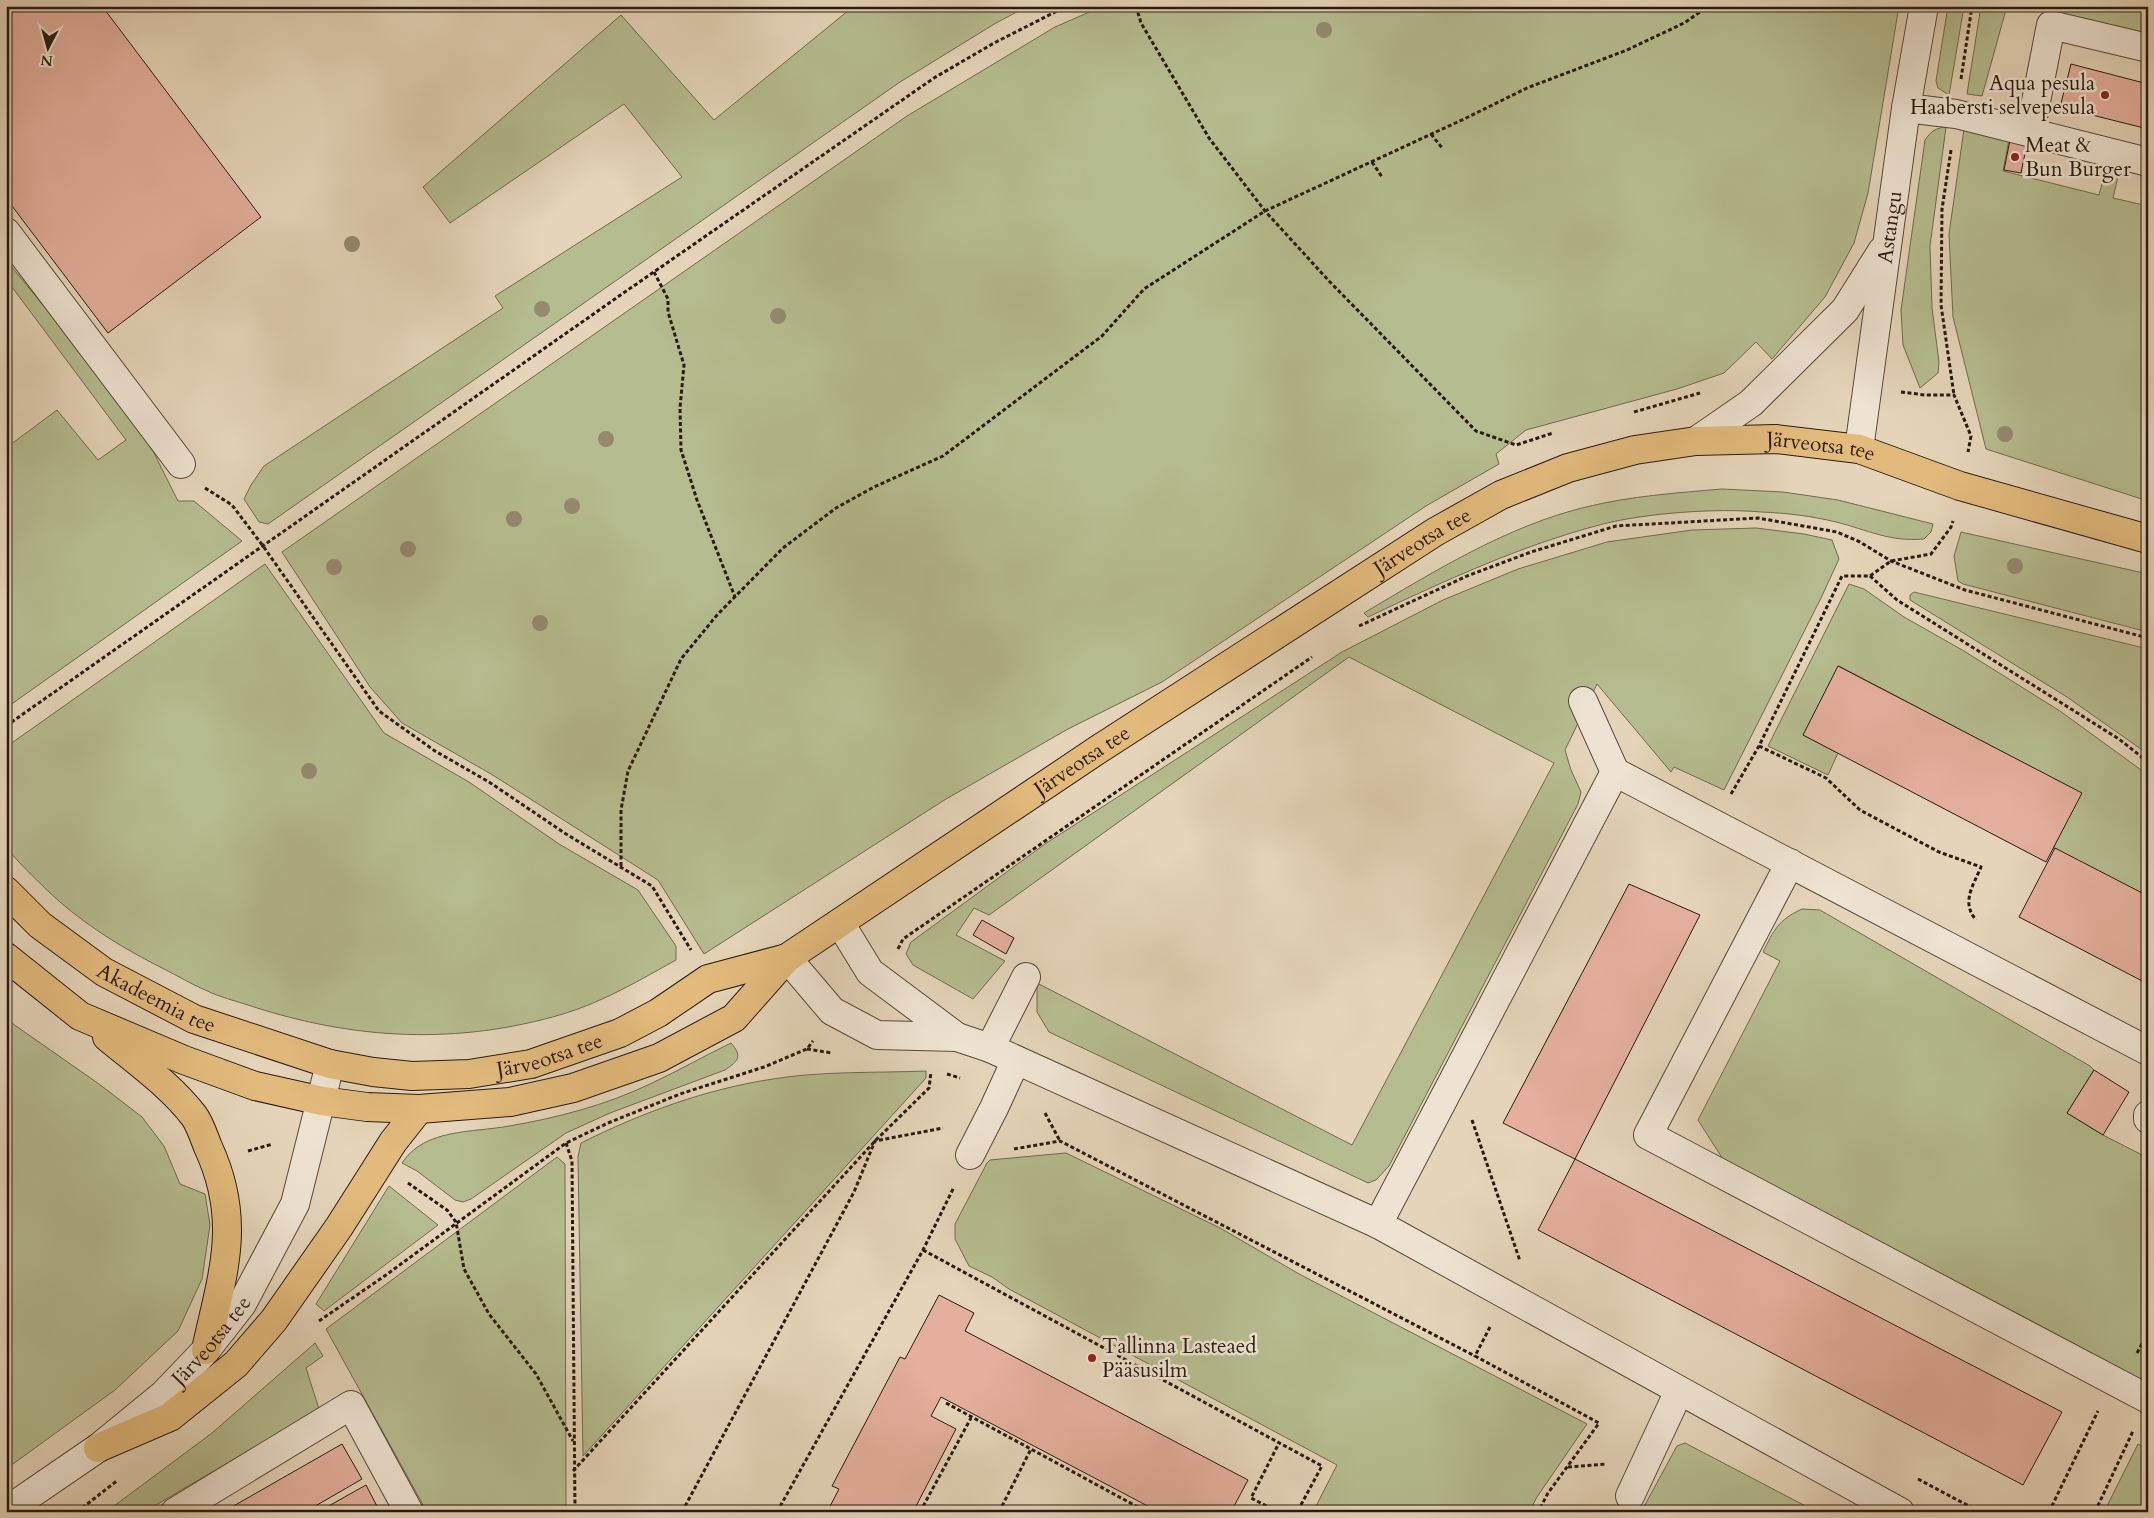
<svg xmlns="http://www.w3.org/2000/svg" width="2154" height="1518" font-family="Cardo,serif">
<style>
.green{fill:#b5bc8f;stroke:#6f6b4f}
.building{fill:#e4af9d;stroke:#291a0f}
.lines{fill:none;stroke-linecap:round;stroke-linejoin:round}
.minor-casing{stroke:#58483a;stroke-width:30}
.major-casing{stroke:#291a0f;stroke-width:30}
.path{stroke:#291a0f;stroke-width:3;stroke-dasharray:4 2.5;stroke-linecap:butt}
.minor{stroke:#eee3d2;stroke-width:28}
.major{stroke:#e2ba7c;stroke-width:28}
.tree{fill:#958970}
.poi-dot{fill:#8f2418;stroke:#eee3d2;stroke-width:2}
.labels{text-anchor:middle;stroke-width:5;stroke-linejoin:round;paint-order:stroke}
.poi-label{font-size:21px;fill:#291a0f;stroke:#eee3d2;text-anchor:start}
.street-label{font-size:21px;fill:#291a0f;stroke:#eee3d2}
</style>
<rect width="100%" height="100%" fill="#e5d4b9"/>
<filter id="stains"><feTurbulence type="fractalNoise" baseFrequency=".004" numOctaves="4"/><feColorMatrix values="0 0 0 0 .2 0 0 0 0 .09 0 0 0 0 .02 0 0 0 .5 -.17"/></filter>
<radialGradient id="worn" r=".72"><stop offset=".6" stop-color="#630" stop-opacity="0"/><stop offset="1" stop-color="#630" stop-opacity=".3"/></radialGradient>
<!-- green -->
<g class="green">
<path d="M854,6H1028L996,23L900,82L268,524L259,522L244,499L251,485L264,466L503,308L495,296L682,177L624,104L450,223L423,187L621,15L714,120Z"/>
<path d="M1103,6H1899L1868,193L1854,243L1825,297L1772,359L1756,342L1724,373L1677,389L1526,430L1496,454L1499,464L1426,506L1162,682L1068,729L946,799L704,954L658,880L491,774L402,723L370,687L282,552L907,116L1055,27Z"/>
<path d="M1948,6H1964L1949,95L1938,88L1936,81Z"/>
<path d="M1981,6H2007L1982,96L1967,94Z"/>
<path d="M2031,6H2148V36Z"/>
<path d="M1946,127L1930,246L1932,308L1939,362L1938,373L1920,388L1903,345L1901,310L1925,140C1931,131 1936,128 1946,127Z"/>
<path d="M1964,129L2009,140L2003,171L2099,195L2107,165L2120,168L2113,198L2148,206V501L1986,449L1953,317L1949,234Z"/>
<path d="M6,260L96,370L153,451L178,501H194L242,541L6,708V448L57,410L98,460L126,440L6,279Z"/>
<path d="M1722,489L1783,492L1838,500L1933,524L1931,532L1924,539C1889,542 1868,530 1836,522C1811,516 1787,513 1761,512C1716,508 1647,513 1603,524C1522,545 1444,581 1368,617L1364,613C1433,572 1507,526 1586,507C1631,496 1676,493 1722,489Z"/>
<path d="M1756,528L1804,534L1832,540L1839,559L1821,598L1724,790L1674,767L1671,772L1597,684L1565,750L1571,770L1581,792L1578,804L1389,1166L1376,1180L1368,1183L1049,1032L1037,1012V983L1352,1145L1554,763L1349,657L989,915L974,908L956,935L1005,961L973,999L913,965L906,954L911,942L1045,844L1342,652L1443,600L1518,569L1607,542L1692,530Z"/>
<path d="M1961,532L2148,574V632L1963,584L1958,581L1954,556Z"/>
<path d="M265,564L384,733L469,782L559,844L638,890L676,946V960C640,980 603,1002 563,1014C458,1045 355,1040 251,1006C236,1001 219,997 205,990C191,984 178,976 164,969C128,951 91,929 60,902C41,885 23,867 6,848V747Z"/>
<path d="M1849,584L1864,589L1904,617L1964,651L2060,711L2148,775V897L2054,850V846L2081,793L1839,666L1803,735L1838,753L1828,775L1768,746Z"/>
<path d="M1914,592L2148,649V754L2067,697L1910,600V595Z"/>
<path d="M1802,909L1820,910L2090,1066L2094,1070L2067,1113L2103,1135L2148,1158V1391L1733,1175L1698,1120L1780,961L1763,952C1774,930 1778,920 1802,909Z"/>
<path d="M6,1019L99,1084L142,1117L164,1146L180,1184L205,1194L210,1225L202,1279L178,1331L115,1390L6,1469Z"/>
<path d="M731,1043C743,1057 738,1061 725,1070L610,1113L566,1133L471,1199L463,1202L455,1200L417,1171L402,1163C425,1128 472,1133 509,1126C557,1118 606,1105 650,1084C678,1071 704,1056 731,1043Z"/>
<path d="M926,1071V1078L583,1456L578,1157L581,1143C641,1113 706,1089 773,1079C820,1071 877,1073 926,1071Z"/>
<path d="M1066,1153L1220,1228L1301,1275L1587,1424L1537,1497L1529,1512H1313L1337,1465L1009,1289L992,1277L969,1266L955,1239V1224L987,1163L990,1160Z"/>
<path d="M557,1157L565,1164L566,1512H427L326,1329Z"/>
<path d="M389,1186L438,1225L324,1311L316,1304Z"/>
<path d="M315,1343L323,1356L306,1368L319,1409L144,1512H106L212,1433Z"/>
<path d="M1685,1443L1817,1512H1641L1677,1446Z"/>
<path d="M2138,1444L2148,1449V1512H2104Z"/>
</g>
<!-- building -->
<g class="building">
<path d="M6,6H102L261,217L108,333L6,198Z"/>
<path d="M2071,64L2148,84V129L2060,107Z"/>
<path d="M2010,140L2027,144L2021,173L2004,170Z"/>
<path d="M1838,666L2082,793L2046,862L1803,735Z"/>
<path d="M2055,848L2148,896V984L2019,917Z"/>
<path d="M1629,884L1700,915L1575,1159L1503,1123Z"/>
<path d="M982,920L1014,938L1006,954L973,935Z"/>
<path d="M2094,1070L2129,1092L2103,1135L2067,1113Z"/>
<path d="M1575,1159L2062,1412L2023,1485L1538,1230Z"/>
<path d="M939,1295L974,1313L965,1331L1248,1480L1232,1510L1235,1512H1159L941,1397L931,1416L956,1429L913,1512H827L839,1489L832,1486L900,1357L905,1359Z"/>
<path d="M342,1444L362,1479L305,1512H223Z"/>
<path d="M366,1485L380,1512H318Z"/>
</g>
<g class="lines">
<!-- minor casing -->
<g class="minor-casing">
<g id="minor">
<path d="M1906,108L1956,114L2148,162"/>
<path d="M2030,132L2051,25L2148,48"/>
<path d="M6,232L181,464"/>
<path d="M1696,441L1751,403L1845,310L1882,251"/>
<path id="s1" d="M1859,449L1906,108L1924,6"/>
<path d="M1583,701L1615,772"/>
<path d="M1790,863L1648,1135L2148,1399"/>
<path d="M840,923L870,972L957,1037"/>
<path d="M787,958L832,1011L877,1035L957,1037L990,1048L1378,1224L1900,1512"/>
<path d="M990,1048L1026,977"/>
<path d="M2148,1115V1119"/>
<path d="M970,1155L994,1108L1016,1060"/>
<path d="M1378,1224L1615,772L2148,1051"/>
<path d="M1630,1496L1679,1391"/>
<path id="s2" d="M6,1511L98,1448L164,1394L206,1350L242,1304L295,1204L330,1064"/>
<path d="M175,1512L351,1405L409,1512"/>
</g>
</g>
<!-- major casing -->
<g class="major-casing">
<g id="major">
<path id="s3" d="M6,891L40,925L104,972L194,1019L330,1064L373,1072L412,1076L469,1074L531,1064L620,1033L658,1013L708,979L787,958"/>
<path id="s4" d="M6,957L80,1016L184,1060L255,1086L322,1101L367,1107L419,1109L510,1102L573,1088L659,1058L734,1018L787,958L1099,749L1435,532L1501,495L1568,468L1635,450L1696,441L1776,439L1859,449L1960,486L2148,539"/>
<path d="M107,1037C137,1062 170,1085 194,1116C200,1124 204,1137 208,1147C243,1222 222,1275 206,1350"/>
<path d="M98,1448L170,1417L236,1364L274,1320L339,1227L393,1142L419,1109"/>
</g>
</g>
<!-- path -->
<g class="path">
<path d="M1136,6L1141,23L1209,138L1265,211L1329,281L1476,431L1516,445L1553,433"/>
<path d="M1961,79L1972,6"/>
<path d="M1431,134L1443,149"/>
<path d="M1951,150L1942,209L1941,305L1954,395"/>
<path d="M1372,162L1382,177"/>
<path d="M654,272L668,299V312L684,365L680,408L681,450L697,500L735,597"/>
<path d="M1901,392L1925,395H1954L1971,436L1968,452"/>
<path d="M1634,412L1700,393"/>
<path d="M205,488L232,505L263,546L379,711L435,751L489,782L566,834L652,886L691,950"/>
<path d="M1870,576L1897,600L2119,739L2148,762"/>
<path d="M1359,626L1467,576L1531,552L1616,526L1758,518L1837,532L1860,542L1891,561L1965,590L2148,638"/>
<path d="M6,726L622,294L934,78L994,43L1067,6"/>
<path d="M1759,746L1826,778L1860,810L1939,852L1981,867C1973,886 1961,902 1976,920"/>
<path d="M1731,794L1759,746L1842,576H1870L1891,561L1931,554L1951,527L1953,521"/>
<path d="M621,866V810L628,771L681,659L717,615L783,548L836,508L874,487L943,456L1102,336L1144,289L1265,211L1464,119L1527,88L1627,50L1684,23L1709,6"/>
<path d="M898,949L903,939L1312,657"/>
<path d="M807,1049L832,1053"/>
<path d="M947,1074L960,1078"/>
<path d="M1045,1113L1060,1141"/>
<path d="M1472,1120L1520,1261"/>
<path d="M566,1143L572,1161L575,1512"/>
<path d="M1014,1149L1060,1141L1475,1356"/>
<path d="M248,1151L273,1144"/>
<path d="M408,1183L447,1210L456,1222L464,1269L489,1314L536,1374L573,1441"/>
<path d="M923,1250L1322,1466L1297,1512"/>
<path d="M319,1321L386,1275L566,1143L608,1123L680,1094L764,1067L807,1049L813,1041"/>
<path d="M1490,1327L1475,1356L1599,1423L1548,1493L1538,1512"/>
<path d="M2137,1353L2148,1333"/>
<path d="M946,1403L1147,1512"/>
<path d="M1568,1467L1606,1464"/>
<path d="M573,1471L875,1141L929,1088L931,1072"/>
<path d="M1918,1479L1980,1512"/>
<path d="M77,1512L118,1480"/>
<path d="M682,1512L854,1192L875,1141L943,1128"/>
<path d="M777,1512L923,1250L954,1187"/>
<path d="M920,1512L971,1418"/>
<path d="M999,1512L1031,1449"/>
<path d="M1278,1512L1251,1498L1279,1443"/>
<path d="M2049,1512L2098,1411"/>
<path d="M2095,1512L2133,1431"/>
</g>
<!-- minor -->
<use href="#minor" class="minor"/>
<!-- major -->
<use href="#major" class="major"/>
</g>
<!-- trees -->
<g class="tree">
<circle cx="1324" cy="30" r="8"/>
<circle cx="352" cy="244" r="8"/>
<circle cx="542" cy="309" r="8"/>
<circle cx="778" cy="316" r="8"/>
<circle cx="2005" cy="434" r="8"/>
<circle cx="606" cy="439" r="8"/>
<circle cx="572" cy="506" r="8"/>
<circle cx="514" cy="519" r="8"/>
<circle cx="408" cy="549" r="8"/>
<circle cx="2015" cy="566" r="8"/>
<circle cx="334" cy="567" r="8"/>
<circle cx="540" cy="623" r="8"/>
<circle cx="309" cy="771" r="8"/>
</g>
<!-- markers -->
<g class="poi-dot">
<circle cx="2105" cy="95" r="5"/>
<circle cx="2015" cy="157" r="5"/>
<circle cx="1092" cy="1358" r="5"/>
</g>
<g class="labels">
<!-- poi labels -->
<g class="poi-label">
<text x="2095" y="90" text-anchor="end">Aqua pesula<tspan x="2095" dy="24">Haabersti selvepesula</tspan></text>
<text x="2025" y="152">Meat &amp;<tspan x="2025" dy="24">Bun Burger</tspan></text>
<text x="1102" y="1353">Tallinna Lasteaed<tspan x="1102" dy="24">Pääsusilm</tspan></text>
</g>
<!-- street labels -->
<g class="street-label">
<text dy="7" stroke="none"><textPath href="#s1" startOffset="224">Astangu</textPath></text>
<text dy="7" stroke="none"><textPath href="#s4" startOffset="2041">Järveotsa tee</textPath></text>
<text dy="7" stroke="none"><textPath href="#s4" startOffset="1621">Järveotsa tee</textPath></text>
<text dy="7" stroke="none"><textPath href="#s4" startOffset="1216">Järveotsa tee</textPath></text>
<text dy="7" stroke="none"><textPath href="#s3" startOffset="186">Akadeemia tee</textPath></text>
<text dy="7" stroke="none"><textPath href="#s3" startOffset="595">Järveotsa tee</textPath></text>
<text dy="7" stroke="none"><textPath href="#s2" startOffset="268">Järveotsa tee</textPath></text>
</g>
</g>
<!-- margin -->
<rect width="2154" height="1518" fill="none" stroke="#e5d4b9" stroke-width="25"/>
<rect x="8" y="8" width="2139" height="1503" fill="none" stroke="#291a0f" stroke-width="2.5"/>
<rect x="12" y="12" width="2129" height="1493" fill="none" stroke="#291a0f"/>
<!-- north arrow -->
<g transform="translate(48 48) rotate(186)" stroke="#eee3d2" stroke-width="4" paint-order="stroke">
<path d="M0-4L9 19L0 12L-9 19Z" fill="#291a0f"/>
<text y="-8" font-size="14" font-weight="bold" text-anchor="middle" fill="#291a0f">N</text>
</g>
<rect width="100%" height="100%" filter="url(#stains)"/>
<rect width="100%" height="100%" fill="url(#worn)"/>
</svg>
